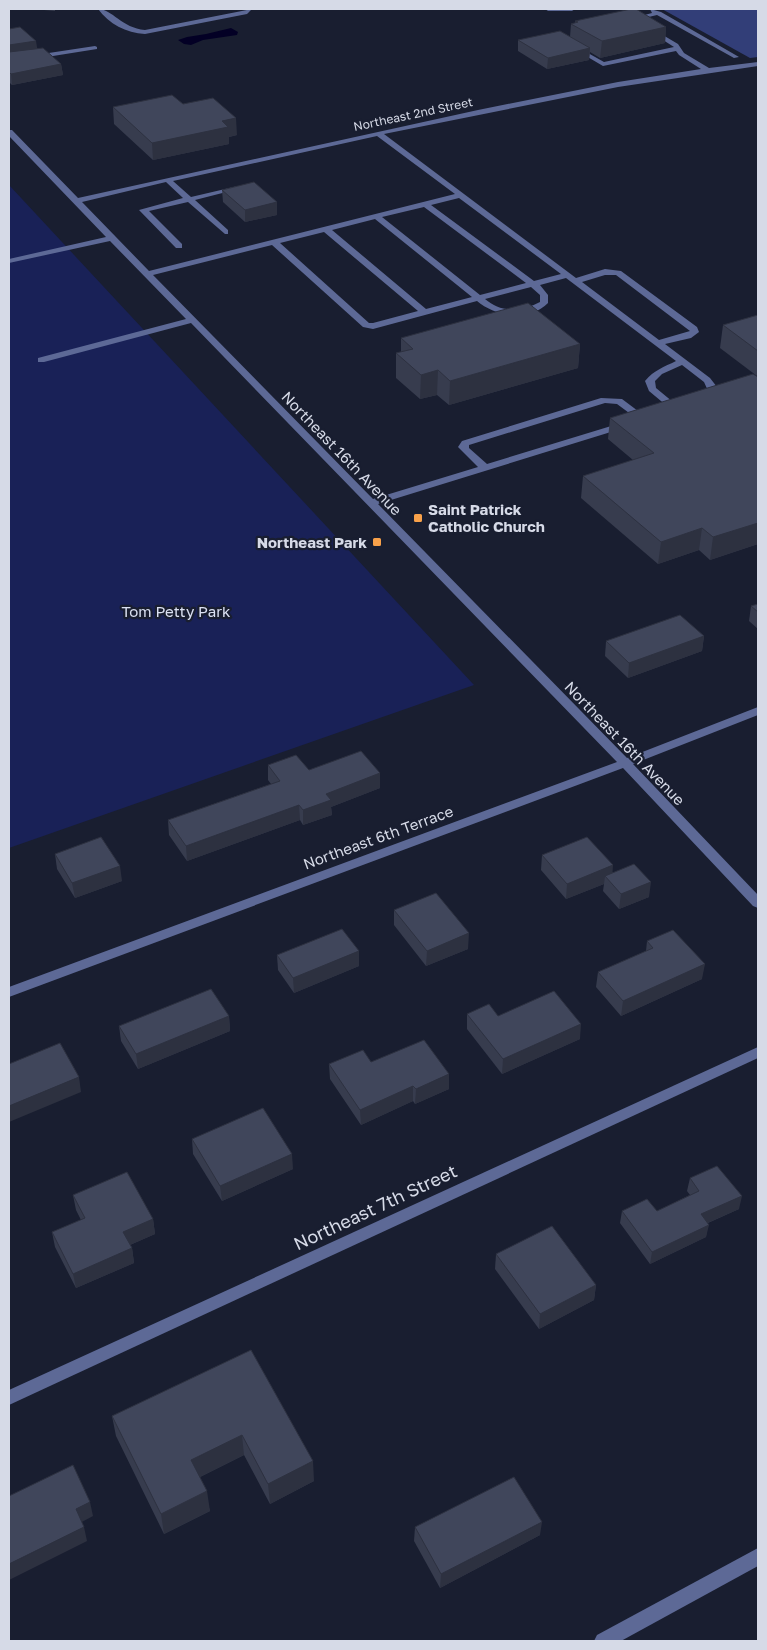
<svg xmlns="http://www.w3.org/2000/svg" width="767" height="1650" font-family="'Golos Text',sans-serif">
<style>
.green{fill:#192157}
.forest{fill:#323e78}
.water{fill:#030025}
.lines{fill:none;stroke-linecap:round;stroke-linejoin:round}
.minor{fill:#5d6996;fill-rule:evenodd}
.wall{fill:#373c4e}
.shaded-wall{fill:#2d3140}
.building{fill:#40465b;stroke:#2d3140}
.poi-dot{fill:#f8a14a;stroke:#191e30;stroke-width:2}
.labels{text-anchor:middle;dominant-baseline:central;stroke-width:4.5;stroke-linejoin:round;paint-order:stroke}
.far-street-label{font-size:12px;fill:#d6dae7;stroke:#191e30}
.street-label{font-size:15px;fill:#d6dae7;stroke:#191e30}
.poi-label{font-size:15px;font-weight:bold;fill:#d6dae7;stroke:#191e30;text-anchor:start}
.park-label{font-size:15px;fill:#dbe1f3;stroke:#191e30}
.near-street-label{font-size:18px;fill:#d6dae7;stroke:#191e30}
</style>
<rect width="100%" height="100%" fill="#191e30"/>
<polygon class="green" points="9,185 474,685 9,848"/>
<polygon class="forest" points="662,9 758,9 758,57 750,58"/>
<polygon class="water" points="231,28 238,32 237,35 203,40 191,45 184,44 178,40 187,37 206,34"/>
<g class="lines">
<g class="minor">
<path d="M98,9C112,9 122,28 145,30L252,9L247,14L145,34C126,33 109,24 98,9Z"/>
<polygon points="545,9 575,9 572,11 548,11"/>
<polygon points="650,9 661,12 739,57 734,58 657,15 632,21 629,19 652,13"/>
<path d="M651,28L678,44L684,53L709,68L758,62V66L618,87L384,134L576,278L605,269L621,271L697,327L699,332L691,338L665,344L710,378L717,387L719,394L707,402L702,399L709,393L704,382L682,365L662,374L655,381L656,388L679,407V411H673L649,391L645,381C654,370 664,367 676,361L566,278L540,285L548,295V303C529,322 496,317 477,301L373,329L363,327L272,245L153,275L373,499L478,467L458,447L462,441L601,398L622,399L646,417V421H640L617,404L605,403L469,445V448L487,464L621,423H627L629,425L627,427L378,504L627,758L758,707V715L633,764L758,895V908L753,906L623,768L9,997V987L617,762L191,323L44,362H38V358L186,319L110,241L9,263V259L106,237L9,136V130H12L78,198L478,110L618,82L701,69L679,55L676,51L603,66L574,49L579,48L604,62L674,47L649,31V29ZM377,136L455,194L149,271L82,202L166,182L183,198L139,210L176,248H182V244L149,211L188,202L225,234H228V230L195,200L242,188L238,186L191,197L173,181ZM459,198L561,274L534,281L431,205ZM424,207L526,283L480,295L382,217ZM375,219L472,297L426,309L332,230ZM324,232L418,311L373,323H369L280,243ZM605,275H616L690,331L659,340L582,282ZM531,287L540,295V302C521,312 501,313 485,299Z"/>
<polygon points="95,46 97,47 97,49 9,63 9,59"/>
<polygon points="758,1047 758,1058 9,1405 9,1390"/>
<polygon points="758,1548 758,1566 621,1641 594,1641 597,1635"/>
</g>
</g>
<g class="wall">
<polygon points="33,9 55,9 55,11"/>
<polygon points="575,21 666,27 665,43 600,58 590,52 589,60 547,69 518,51 518,40 570,37 571,24 575,23"/>
<polygon points="9,29 37,49 61,64 63,75 12,85 9,82"/>
<polygon points="183,104 237,135 229,137 229,144 153,160 114,124 113,107"/>
<polygon points="222,190 277,215 245,222 223,202"/>
<polygon points="758,315 758,376 757,376 720,348 723,325"/>
<polygon points="401,338 580,344 578,368 449,405 437,395 420,399 396,378 396,353 401,352"/>
<polygon points="758,377 758,544 710,560 699,550 658,564 581,498 583,476 633,460 608,439 610,418"/>
<polygon points="758,604 758,629 749,621 751,606"/>
<polygon points="704,636 702,651 628,678 605,656 606,641"/>
<polygon points="268,765 309,770 380,773 380,788 331,807 332,815 303,825 300,820 187,861 169,835 168,820 271,784 268,780"/>
<polygon points="55,854 122,881 75,898 57,869"/>
<polygon points="542,855 612,872 649,897 619,909 603,891 604,884 566,899 541,870"/>
<polygon points="394,910 468,949 426,966 394,925"/>
<polygon points="647,941 702,979 621,1016 596,987 598,972 646,951"/>
<polygon points="277,955 359,966 294,993 278,970"/>
<polygon points="467,1014 498,1016 580,1039 502,1074 467,1029"/>
<polygon points="229,1016 230,1031 138,1069 121,1041 119,1026"/>
<polygon points="371,1062 449,1089 415,1104 413,1101 361,1125 330,1079 329,1064"/>
<polygon points="192,1139 293,1169 222,1201 193,1154"/>
<polygon points="690,1178 739,1209 708,1223 706,1237 650,1264 620,1223 622,1211 657,1211 690,1195 687,1191"/>
<polygon points="73,1195 153,1219 155,1234 130,1245 132,1248 134,1263 76,1288 55,1247 52,1232 81,1220 76,1210"/>
<polygon points="496,1254 596,1285 594,1300 539,1329 495,1269"/>
<polygon points="251,1350 314,1481 270,1504 244,1455 200,1477 210,1511 164,1534 116,1436 112,1416"/>
<polygon points="415,1527 540,1535 440,1588 414,1541"/>
</g>
<g class="shaded-wall">
<polygon points="666,27 665,43 600,58 602,41"/>
<polygon points="36,41 38,53 9,57 9,45"/>
<polygon points="590,48 589,60 547,69 548,58"/>
<polygon points="61,64 63,75 12,85 11,74"/>
<polygon points="236,118 237,135 229,137 229,144 153,160 152,143 222,121"/>
<polygon points="277,202 277,215 245,222 245,210"/>
<polygon points="580,344 578,368 449,405 450,381"/>
<polygon points="438,370 437,395 420,399 421,375"/>
<polygon points="758,523 758,544 710,560 713,537"/>
<polygon points="702,528 699,550 658,564 661,542"/>
<polygon points="704,636 702,651 628,678 629,663"/>
<polygon points="380,773 380,788 331,807 332,815 303,825 303,810 326,794"/>
<polygon points="299,805 300,820 187,861 186,846"/>
<polygon points="613,865 612,880 605,876 604,884 566,899 567,884"/>
<polygon points="120,866 122,881 75,898 72,883"/>
<polygon points="651,882 649,897 619,909 621,894"/>
<polygon points="469,933 468,949 426,966 427,951"/>
<polygon points="359,951 359,966 294,993 293,978"/>
<polygon points="705,964 702,979 621,1016 623,1001"/>
<polygon points="229,1016 230,1031 138,1069 136,1054"/>
<polygon points="581,1024 580,1039 502,1074 503,1059"/>
<polygon points="449,1074 449,1089 415,1104 416,1089"/>
<polygon points="79,1077 81,1092 9,1122 9,1106"/>
<polygon points="413,1086 413,1101 361,1125 360,1110"/>
<polygon points="292,1154 293,1169 222,1201 220,1186"/>
<polygon points="742,1196 739,1209 698,1227 701,1214"/>
<polygon points="153,1219 155,1234 125,1247 123,1232"/>
<polygon points="709,1225 706,1237 650,1264 652,1252"/>
<polygon points="132,1248 134,1263 76,1288 73,1274"/>
<polygon points="596,1285 594,1300 539,1329 540,1314"/>
<polygon points="242,1435 244,1455 194,1480 191,1460"/>
<polygon points="313,1461 314,1481 270,1504 268,1484"/>
<polygon points="207,1491 210,1511 164,1534 161,1514"/>
<polygon points="90,1502 93,1516 80,1523 76,1509"/>
<polygon points="542,1522 540,1535 440,1588 441,1574"/>
<polygon points="84,1527 87,1541 9,1580 9,1564"/>
</g>
<g class="building">
<polygon points="631,9 636,9 666,27 602,41 571,24 578,22 575,21"/>
<polygon points="20,27 36,41 9,45 9,29"/>
<polygon points="560,31 590,48 548,58 518,40"/>
<polygon points="43,48 61,64 11,74 9,72 9,52"/>
<polygon points="172,95 183,104 213,98 236,118 222,121 228,127 152,143 113,107"/>
<polygon points="254,182 277,202 245,210 222,190"/>
<polygon points="528,303 580,344 450,381 438,370 421,375 396,353 413,349 401,338"/>
<polygon points="758,315 758,351 723,325"/>
<polygon points="753,374 758,377 758,523 713,537 702,528 661,542 583,476 654,453 610,418"/>
<polygon points="758,604 758,612 751,606"/>
<polygon points="680,615 704,636 629,663 606,641"/>
<polygon points="361,751 380,773 326,794 331,800 303,810 299,805 186,846 168,820 280,781 268,765 296,755 309,770"/>
<polygon points="101,837 120,866 72,883 55,854"/>
<polygon points="587,837 613,865 567,884 542,855"/>
<polygon points="634,864 651,882 621,894 605,876"/>
<polygon points="436,893 469,933 427,951 394,910"/>
<polygon points="342,929 359,951 293,978 277,955"/>
<polygon points="673,930 705,964 623,1001 598,972 653,948 647,941"/>
<polygon points="211,989 229,1016 136,1054 119,1026"/>
<polygon points="554,991 581,1024 503,1059 467,1014 489,1004 498,1016"/>
<polygon points="424,1040 449,1074 416,1089 413,1086 360,1110 329,1064 363,1050 371,1062"/>
<polygon points="60,1043 79,1077 9,1106 9,1064"/>
<polygon points="263,1108 292,1154 220,1186 192,1139"/>
<polygon points="717,1166 742,1196 701,1214 709,1225 652,1252 622,1211 647,1199 657,1211 699,1191 690,1178"/>
<polygon points="127,1172 153,1219 123,1232 132,1248 73,1274 52,1232 85,1218 73,1195"/>
<polygon points="552,1226 596,1285 540,1314 496,1254"/>
<polygon points="251,1350 313,1461 268,1484 242,1435 191,1460 207,1491 161,1514 112,1416"/>
<polygon points="73,1465 90,1502 76,1509 84,1527 9,1564 9,1496"/>
<polygon points="514,1477 542,1522 441,1574 415,1527"/>
</g>
<g class="poi-dot">
<rect x="413" y="513" width="10" height="10" rx="2.5"/>
<rect x="372" y="537" width="10" height="10" rx="2.5"/>
</g>
<g class="labels">
<g class="far-street-label">
<text transform="translate(413 114) rotate(-12)">Northeast 2nd Street</text>
</g>
<g class="street-label">
<text transform="translate(342 453) rotate(46)">Northeast 16th Avenue</text>
<text transform="translate(625 743) rotate(46)">Northeast 16th Avenue</text>
<text transform="translate(378 837) rotate(-20)">Northeast 6th Terrace</text>
</g>
<g class="poi-label">
<text x="428" y="509">Saint Patrick<tspan x="428" dy="17">Catholic Church</tspan></text>
<text x="367" y="542" text-anchor="end">Northeast Park</text>
</g>
<g class="park-label">
<text x="176" y="611">Tom Petty Park</text>
</g>
<g class="near-street-label">
<text transform="translate(375 1207) rotate(-25)">Northeast 7th Street</text>
</g>
</g>
<rect width="767" height="1650" fill="none" stroke="#d6dae7" stroke-width="20"/>
</svg>
